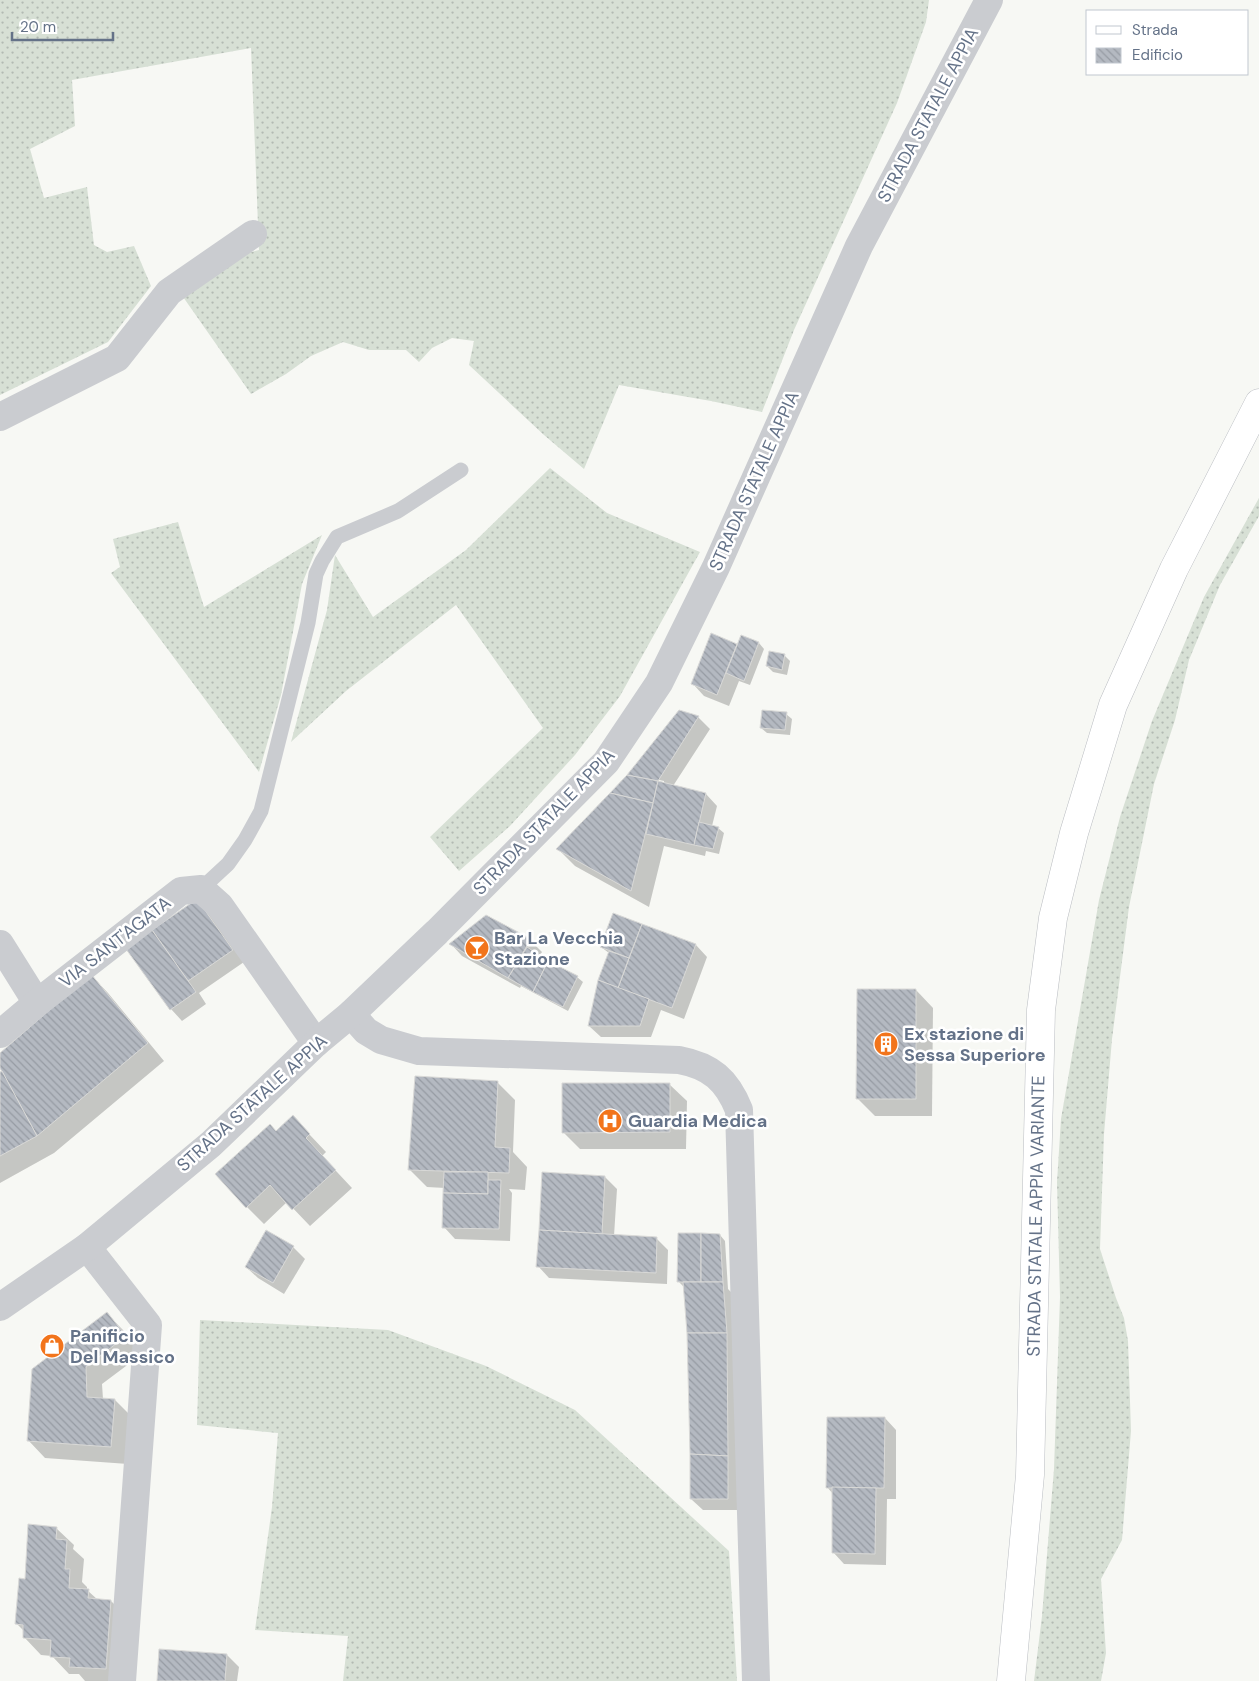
<svg xmlns="http://www.w3.org/2000/svg" width="1259" height="1681" font-family="'DM Sans',sans-serif">
<style>
.grass{fill:url(#grass-dots)}
.shadow{fill:#0003;fill-rule:evenodd}
.building{fill:url(#building-back-hatch);stroke:#d9d9d7}
.lines{fill:none;stroke-linecap:round;stroke-linejoin:round}
.primary-casing{stroke:#babdc2;stroke-width:29}
.service{stroke:#caccd0;stroke-width:15}
.minor{stroke:#caccd0;stroke-width:28}
.tertiary{stroke:#caccd0;stroke-width:28}
.primary{stroke:#fff;stroke-width:28}
.labels{text-anchor:middle;dominant-baseline:central;stroke-width:5;stroke-linejoin:round;paint-order:stroke}
.street-label{font-size:18px;fill:#647288;stroke:#fff}
.poi-label{font-size:18px;font-weight:bold;fill:#647288;stroke:#fff;text-anchor:start}
</style>
<defs>
<pattern id="grass-dots" width="8" height="8" patternUnits="userSpaceOnUse" patternTransform="scale(1.25)"><rect width="8" height="8" fill="#d7e0d5"/><path d="M2 2h.1M6 6h.1" fill="none" stroke="#b2bab3" stroke-width="1.8" stroke-linecap="round"/></pattern>
<pattern id="building-back-hatch" width="6" height="6" patternUnits="userSpaceOnUse" patternTransform="scale(1.25)"><rect width="6" height="6" fill="#b4b9c1"/><path d="M-1 5l2 2M0 0l6 6M5-1l2 2" fill="none" stroke="#969ba3"/></pattern>
</defs>
<rect width="100%" height="100%" fill="#f7f8f4"/>
<g class="grass">
<polygon points="0,0 929,0 926,22 897,103 794,330 762,412 711,401 619,385 584,469 544,435 469,365 474,341 452,338 432,348 419,362 406,350 369,350 343,342 311,356 286,374 251,394 181,294 244,254 259,250 251,48 72,80 75,126 30,149 44,198 87,187 94,245 107,252 134,246 151,286 108,342 0,395"/>
<polygon points="550,468 607,513 700,552 620,696 575,755 510,826 459,871 430,837 543,728 456,605 346,691 291,742 327,610 335,555 373,617 466,550"/>
<polygon points="1259,498 1259,516 1220,585 1189,660 1175,720 1154,784 1129,907 1112,1039 1104,1134 1100,1249 1116,1298 1124,1318 1128,1341 1131,1431 1122,1540 1101,1579 1106,1653 1101,1681 1034,1681 1042,1616 1054,1469 1060,1297 1057,1182 1061,1119 1099,900 1120,817 1152,721 1204,597"/>
<polygon points="178,522 204,607 322,535 302,584 281,695 259,772 111,573 120,567 113,539"/>
<polygon points="200,1320 388,1330 486,1366 575,1410 729,1551 737,1681 343,1681 348,1636 255,1630 272,1507 278,1433 197,1425"/>
</g>
<g class="shadow">
<polygon points="712,635 738,646 742,636 759,643 764,649 750,685 739,681 729,706 704,696 693,684"/>
<polygon points="785,656 790,661 787,675 773,672 767,666"/>
<polygon points="786,714 792,719 790,735 767,733 761,728"/>
<path d="M698,717L710,729L673,786L706,794L717,806L712,826L718,828L724,833L719,854L706,851L705,856L664,846L649,907L575,866L558,849ZM645,777L664,781V783L645,780Z"/>
<polygon points="197,900 208,912 244,962 199,993 206,1004 182,1021 171,1009"/>
<path d="M613,915L696,945L707,957L684,1019L661,1010L651,1037H601L589,1026L609,953L601,947ZM604,981L625,989L624,991Z"/>
<polygon points="486,916 530,940 542,952 539,957 577,977 583,982 568,1011 521,986 520,988 462,956 451,944"/>
<polygon points="91,975 108,993 164,1061 54,1153 0,1183 0,1074 3,1072 0,1066 0,1054"/>
<polygon points="916,990 933,1008 932,1116 875,1116 858,1099"/>
<polygon points="498,1083 515,1100 513,1152 527,1167 525,1190 509,1189 512,1193 510,1241 455,1239 444,1227 445,1188 427,1187 410,1170"/>
<polygon points="669,1084 687,1101 686,1149 580,1149 563,1132"/>
<polygon points="293,1117 326,1152 322,1156 352,1188 310,1226 287,1202 264,1224 247,1207 276,1132"/>
<polygon points="605,1177 617,1189 614,1236 656,1238 668,1250 667,1284 549,1278 538,1266"/>
<polygon points="720,1235 725,1241 728,1289 734,1295 739,1510 703,1510 691,1499 688,1333 684,1287 678,1281"/>
<polygon points="293,1247 305,1259 284,1294 258,1278 246,1267"/>
<polygon points="107,1314 124,1331 142,1354 102,1384 103,1399 115,1400 132,1417 128,1464 45,1458 28,1440"/>
<polygon points="885,1418 896,1430 896,1499 887,1499 886,1565 844,1564 833,1552 833,1494 827,1487"/>
<polygon points="56,1528 74,1545 73,1549 84,1559 82,1582 87,1587 87,1590 98,1600 111,1601 128,1618 124,1681 85,1681 79,1674 69,1674 52,1656 41,1655 24,1637 24,1631 16,1623 26,1580"/>
<polygon points="227,1655 239,1667 237,1681 158,1681"/>
</g>
<g class="building">
<polygon points="711,633 737,644 717,695 691,684"/>
<polygon points="741,635 759,642 744,681 726,673"/>
<polygon points="769,651 785,654 782,670 766,666"/>
<polygon points="679,710 699,716 658,781 627,775"/>
<polygon points="762,710 787,712 785,730 760,728"/>
<polygon points="627,775 658,781 653,803 610,793"/>
<polygon points="658,781 706,793 694,845 646,834"/>
<polygon points="610,793 653,803 631,891 556,849"/>
<polygon points="699,822 719,827 713,849 694,845"/>
<polygon points="197,899 233,950 188,981 152,930"/>
<polygon points="613,913 642,924 629,958 600,947"/>
<polygon points="486,915 531,939 508,978 449,944"/>
<polygon points="642,924 696,944 672,1008 618,988"/>
<polygon points="152,930 196,992 170,1010 126,949"/>
<polygon points="527,947 548,961 533,992 508,978"/>
<polygon points="609,951 629,958 618,988 598,980"/>
<polygon points="548,961 578,976 563,1007 533,992"/>
<polygon points="91,974 148,1043 37,1136 0,1068 0,1053"/>
<polygon points="598,980 649,999 640,1026 588,1026"/>
<polygon points="857,989 916,989 916,1099 856,1099"/>
<polygon points="2,1071 37,1136 0,1156 0,1072"/>
<polygon points="415,1076 498,1081 495,1147 510,1148 509,1173 408,1170"/>
<polygon points="562,1083 670,1083 670,1132 562,1133"/>
<polygon points="293,1115 310,1134 306,1138 336,1170 292,1210 270,1185 246,1208 215,1174 270,1124 276,1131"/>
<polygon points="444,1172 488,1172 488,1194 443,1193"/>
<polygon points="542,1172 605,1176 602,1234 539,1230"/>
<polygon points="488,1180 501,1180 499,1229 442,1228 443,1193 488,1194"/>
<polygon points="266,1230 294,1246 273,1283 245,1267"/>
<polygon points="539,1230 657,1237 656,1273 536,1267"/>
<polygon points="678,1233 701,1233 701,1282 677,1282"/>
<polygon points="701,1233 720,1234 723,1282 701,1282"/>
<polygon points="683,1282 723,1282 727,1333 687,1333"/>
<polygon points="107,1312 126,1336 86,1367 87,1397 115,1399 111,1447 27,1441 32,1369"/>
<polygon points="687,1333 727,1333 728,1456 690,1454"/>
<polygon points="827,1417 885,1417 884,1488 826,1488"/>
<polygon points="690,1454 728,1456 728,1499 690,1499"/>
<polygon points="832,1487 876,1488 875,1554 832,1553"/>
<polygon points="28,1524 57,1527 56,1539 67,1540 65,1569 70,1569 69,1588 89,1589 88,1598 111,1600 106,1669 69,1667 70,1658 50,1657 51,1640 23,1638 23,1625 15,1624 19,1578 25,1579"/>
<polygon points="159,1649 227,1654 225,1681 157,1681"/>
</g>
<g class="lines">
<defs>
<polyline id="primary" points="1011,1681 1030,1475 1041,1010 1053,918 1074,833 1113,705 1174,569 1259,403"/>
</defs>
<use href="#primary" class="primary-casing"/>
<polyline class="service" points="201,889 228,864 245,840 261,811 308,623 316,574 322,561 337,537 398,511 461,470"/>
<g class="minor">
<polyline points="0,417 117,358 169,292 253,234"/>
<polyline points="0,944 37,1003"/>
<polyline points="0,1034 37,1003 181,891 201,889 220,906 316,1043"/>
<polyline points="87,1247 148,1325 122,1681"/>
</g>
<g class="tertiary">
<path d="M351,1014L366,1031L381,1040L419,1051L679,1060C711,1066 727,1080 739,1110L756,1681"/>
<polyline points="0,1307 87,1247 211,1144 316,1043 351,1014 437,932 606,762 659,683 716,567 859,246 989,0"/>
</g>
<use href="#primary" class="primary"/>
</g>
<defs>
<symbol id="bar-disc" viewBox="-11 -11 22 22"><circle r="9.5" fill="#f2741b" stroke="#fff"/><path d="M-6-5H6L.8 .8V4.5H3.5V6h-7V4.5H-.8V.8Z" fill="#fff"/></symbol>
<symbol id="building-disc" viewBox="-11 -11 22 22"><circle r="9.5" fill="#f2741b" stroke="#fff"/><path d="M-4-6H4V6H1V3H-1V6H-4ZM-2.5-4.3h1.7v1.8h-1.7ZM.8-4.3h1.7v1.8H.8ZM-2.5-1h1.7V.8h-1.7ZM.8-1h1.7V.8H.8Z" fill="#fff"/></symbol>
<symbol id="hospital-disc" viewBox="-11 -11 22 22"><circle r="9.5" fill="#f2741b" stroke="#fff"/><path d="M-5-5h3v3.5h4V-5h3V5h-3V1.5h-4V5h-3Z" fill="#fff"/></symbol>
<symbol id="shop-disc" viewBox="-11 -11 22 22"><circle r="9.5" fill="#f2741b" stroke="#fff"/><path d="M-5-2.5h2.3a2.7 3.5 0 0 1 5.4 0H5L5.5 6h-11ZM-1.5-2.5h3a1.5 2.3 0 0 0-3 0Z" fill="#fff"/></symbol>
</defs>
<g fill-rule="evenodd">
<use href="#bar-disc" x="463" y="934" width="28" height="28"/>
<use href="#building-disc" x="872" y="1030" width="28" height="28"/>
<use href="#hospital-disc" x="596" y="1107" width="28" height="28"/>
<use href="#shop-disc" x="38" y="1332" width="28" height="28"/>
</g>
<g class="labels">
<g class="street-label">
<text transform="translate(928 115) rotate(-62)">STRADA STATALE APPIA</text>
<text transform="translate(754 481) rotate(-66)">STRADA STATALE APPIA</text>
<text transform="translate(544 822) rotate(-46)">STRADA STATALE APPIA</text>
<text transform="translate(115 942) rotate(-38)">VIA SANT'AGATA</text>
<text transform="translate(252 1103) rotate(-42)">STRADA STATALE APPIA</text>
<text transform="translate(1036 1216) rotate(-89)">STRADA STATALE APPIA VARIANTE</text>
</g>
<g class="poi-label">
<text x="494" y="938">Bar La Vecchia<tspan x="494" dy="21">Stazione</tspan></text>
<text x="904" y="1034">Ex stazione di<tspan x="904" dy="21">Sessa Superiore</tspan></text>
<text x="628" y="1121">Guardia Medica</text>
<text x="70" y="1336">Panificio<tspan x="70" dy="21">Del Massico</tspan></text>
</g>
</g>
<rect x="1086" y="10" width="162" height="65" fill="#ffffff" stroke="#c1c7cf"/>
<rect x="1096" y="26" width="25" height="8" fill="#ffffff" stroke="#c1c7cf"/>
<text x="1132" y="35" font-size="15" fill="#647288">Strada</text>
<rect x="1096" y="48" width="25" height="15" fill="url(#building-back-hatch)" stroke="#c1c7cf"/>
<text x="1132" y="60" font-size="15" fill="#647288">Edificio</text>
<path d="M12 32v8h101v-8" fill="none" stroke="#647288" stroke-width="2.5"/>
<text x="20" y="32" font-size="15" fill="#647288" stroke="#ffffff" stroke-width="4" paint-order="stroke">20 m</text>
</svg>
